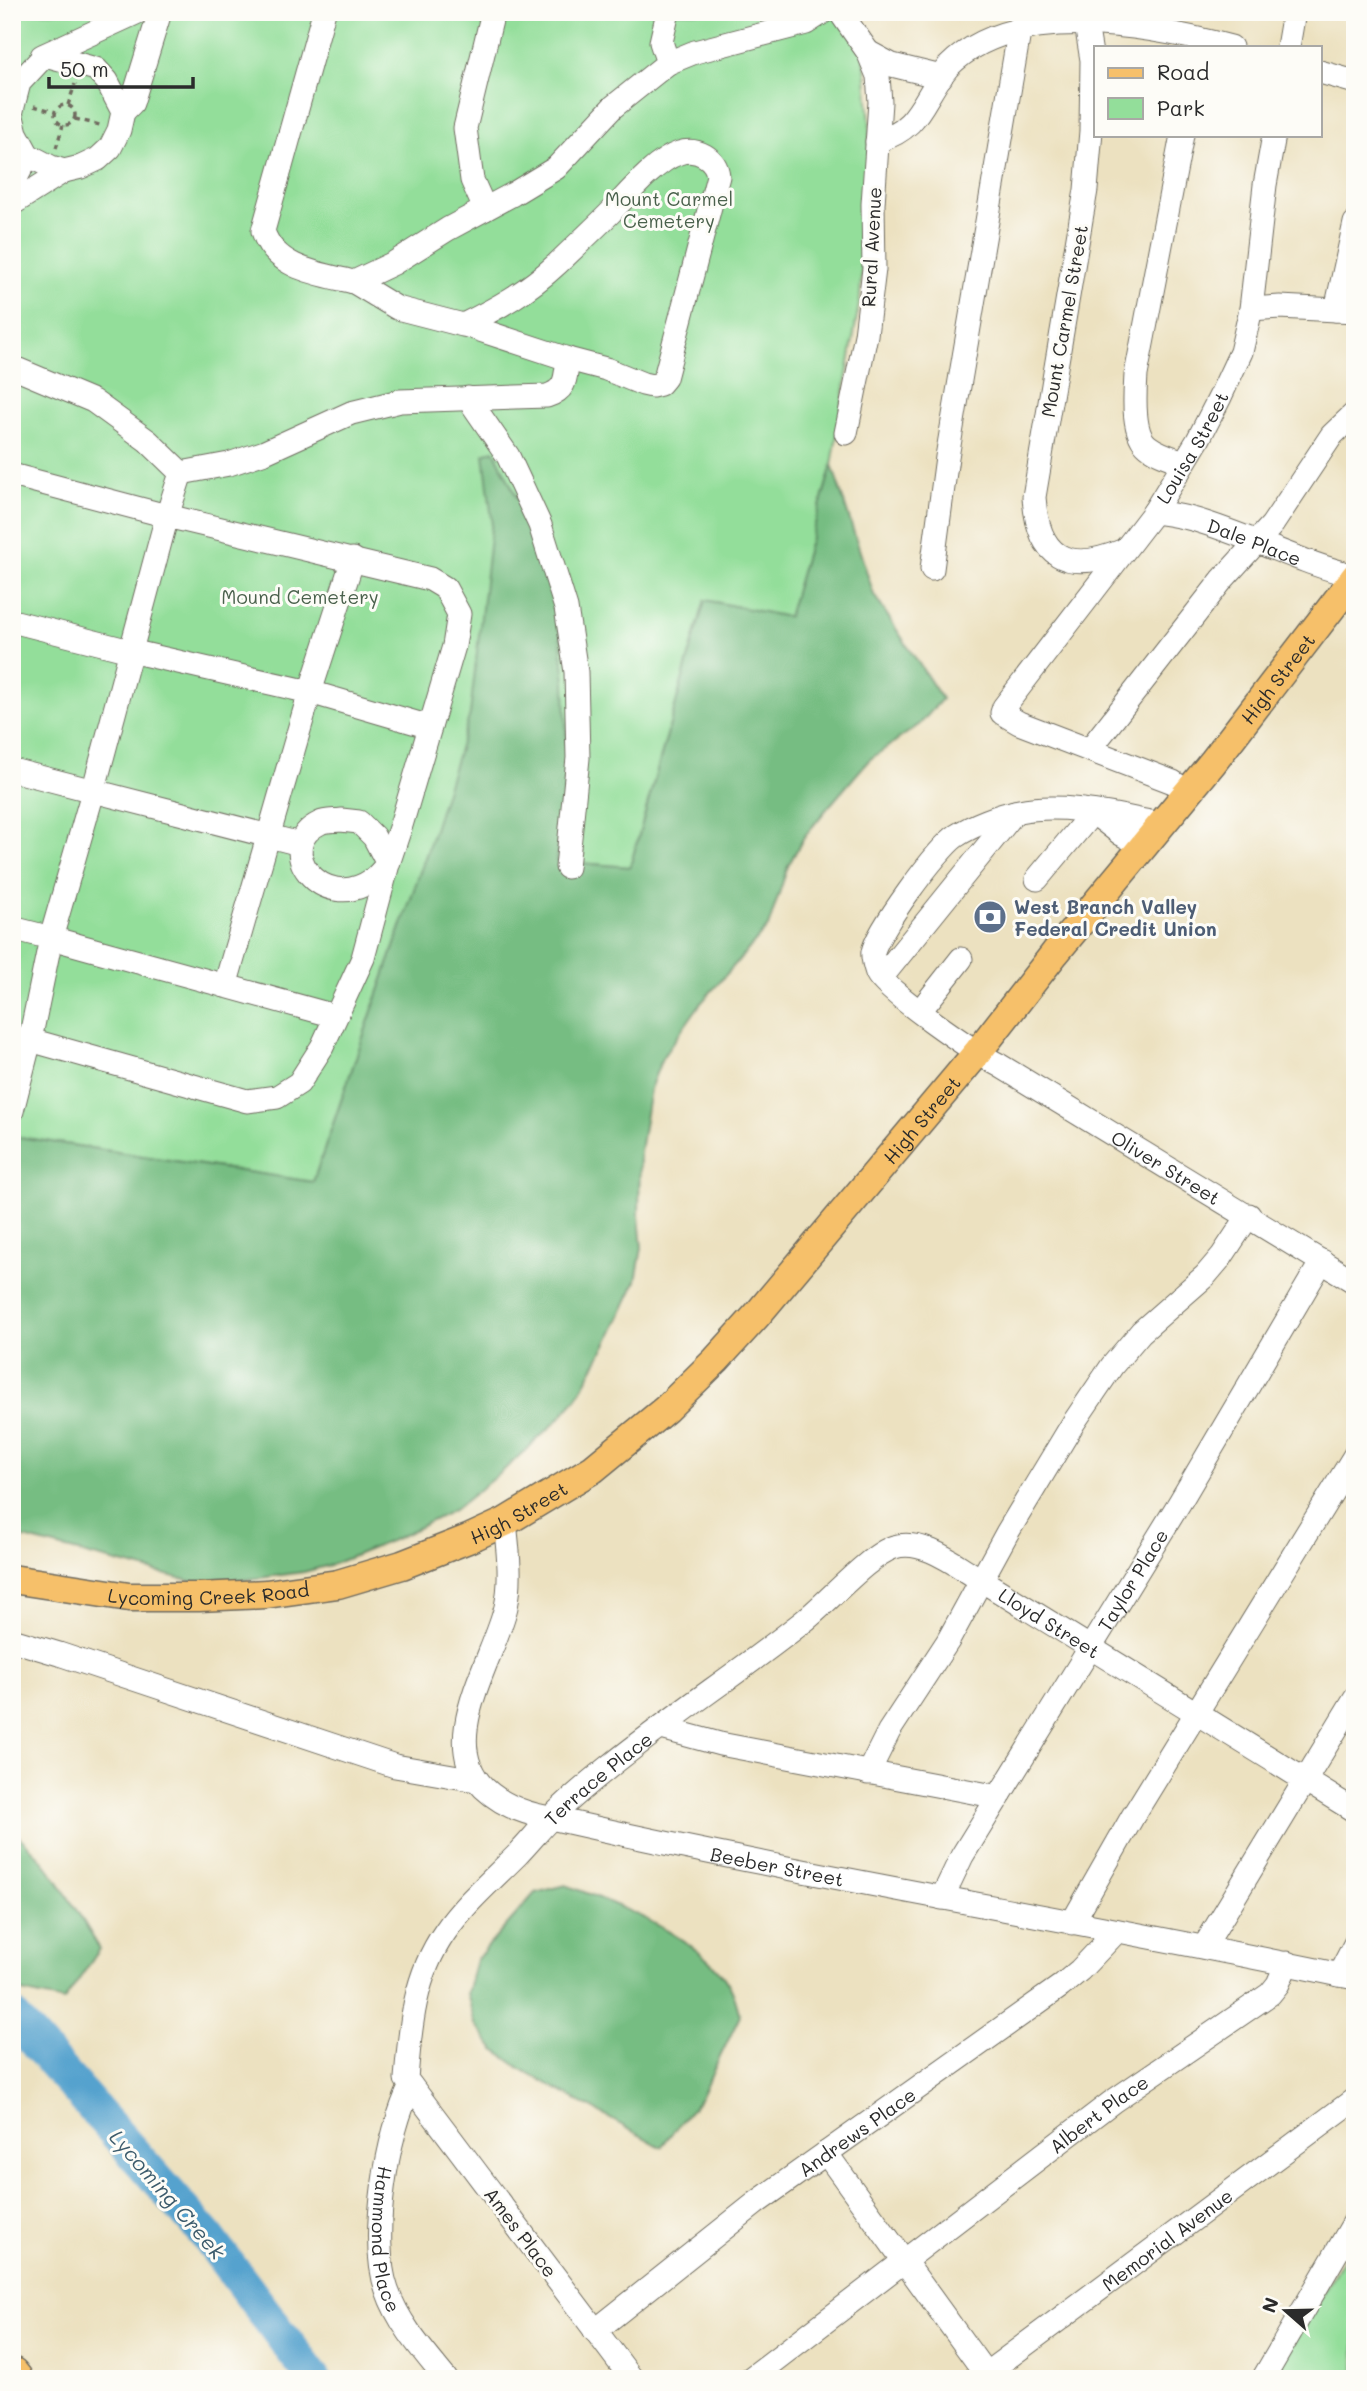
<svg xmlns="http://www.w3.org/2000/svg" width="1367" height="2391" font-family="Mali,sans-serif">
<style>
.green{fill:#93de9a;stroke:#5f8462;stroke-width:2}
.forest{fill:#76bd82;stroke:#507456;stroke-width:2}
.lines{fill:none;stroke-linecap:round;stroke-linejoin:round}
.river{stroke:#55a2ce;stroke-width:35}
.minor-casing{stroke:#6f6b5f;stroke-width:25}
.major-casing{stroke:#6f6b5f;stroke-width:31}
.highway-casing{stroke:#6f6b5f;stroke-width:36}
.path{stroke:#6f6b5f;stroke-width:3.5;stroke-dasharray:5 5;stroke-linecap:butt}
.minor{stroke:#fff;stroke-width:23}
.major{stroke:#f6c06b;stroke-width:28}
.highway{stroke:#f6c06b;stroke-width:33}
.labels{text-anchor:middle;dominant-baseline:central;stroke-width:6;stroke-linejoin:round;paint-order:stroke}
.park-label{font-size:19px;fill:#4a614c;stroke:#fdfcf7}
.street-label{font-size:19px;fill:#2b2b2b;stroke:#fdfcf7}
.service-label{font-size:19px;font-weight:bold;fill:#4e5e75;stroke:#fdfcf7;text-anchor:start}
.water-label{font-size:21px;font-style:italic;fill:#3c5b6c;stroke:#fdfcf7}
</style>
<rect width="100%" height="100%" fill="#fdfcf7"/>
<filter id="ink" filterUnits="userSpaceOnUse"><feTurbulence type="fractalNoise" baseFrequency=".0143" numOctaves="2"/><feDisplacementMap in="SourceGraphic" scale="14" xChannelSelector="R" yChannelSelector="G"/><feConvolveMatrix kernelMatrix="1 2 1 2 8 2 1 2 1" color-interpolation-filters="sRGB"/></filter>
<filter id="wash" filterUnits="userSpaceOnUse"><feTurbulence type="fractalNoise" baseFrequency=".00686" numOctaves="4" result="noise"/><feDisplacementMap in="SourceGraphic" scale="28" xChannelSelector="R" yChannelSelector="G"/><feGaussianBlur stdDeviation="1.57" result="paint"/><feColorMatrix in="noise" values="0 0 0 0 0 0 0 0 0 0 0 0 0 0 0 0 0 1.4 0 .05"/><feComposite in="paint" operator="in"/></filter>
<g filter="url(#wash)">
<rect width="100%" height="100%" fill="#ece1c0"/>
<g class="green">
<polygon points="12,12 863,12 861,19 870,124 860,298 832,465 788,618 705,600 630,867 427,852 313,1182 12,1136"/>
<polygon points="1355,2239 1355,2379 1271,2379"/>
</g>
<g class="forest">
<polygon points="494,450 532,529 558,611 565,683 567,767 556,861 630,867 705,600 788,617 832,465 874,595 942,699 920,724 869,760 825,811 804,837 788,866 768,927 701,1003 662,1058 650,1089 640,1151 639,1216 642,1248 636,1281 608,1341 577,1398 555,1423 506,1468 454,1510 395,1539 334,1564 304,1572 206,1585 12,1535 12,1136 313,1182 427,852 470,714 492,520 484,454"/>
<path d="M12,1831C49,1859 76,1910 100,1949L64,2001L12,1990Z"/>
<path d="M566,1885C618,1905 699,1936 729,1985C735,1994 737,2006 740,2016L700,2098L661,2147L521,2069L495,2050L475,2024L467,1993L476,1960L535,1893Z"/>
</g>
<g class="lines">
<polyline class="river" points="12,2016 207,2236 314,2379"/>
</g>
</g>
<g filter="url(#ink)">
<g class="lines">
<defs>
<g id="minor">
<path d="M324,12L263,231C275,269 320,274 354,282L394,263L448,229L513,194L556,168L613,107L668,63L661,42L668,12"/>
<polyline points="840,12 868,52 878,76 880,102 873,204 874,269 866,335 846,433"/>
<path d="M1084,12L1092,60L1091,131L1086,190L1034,497C1038,557 1066,574 1122,551"/>
<polyline points="1288,47 1294,12"/>
<polyline points="868,52 892,65 941,77"/>
<polyline points="42,56 138,12"/>
<polyline points="668,63 695,52 806,23 823,12"/>
<polyline points="1320,72 1355,82"/>
<polyline points="12,110 19,83 45,55 96,69 107,81 123,112 119,130 110,148 98,159 81,167 64,171 51,167 28,155 16,133 12,117"/>
<polyline points="123,112 132,103 160,12"/>
<path d="M1182,135L1136,375C1135,393 1131,433 1148,446C1158,454 1172,458 1184,462"/>
<path d="M877,141C922,128 921,99 948,67C1013,0 1149,25 1231,47"/>
<polyline points="12,186 28,155"/>
<polyline points="12,204 64,171"/>
<polyline points="485,209 472,180 465,128 493,12"/>
<path d="M354,282L397,308L463,325L468,326L568,359L606,369L643,384L652,386L660,384L665,378L718,176C716,158 697,147 679,153C655,161 628,194 611,212C593,230 575,247 557,264C528,291 498,308 463,325"/>
<polyline points="1251,309 1280,307 1355,311"/>
<polyline points="1336,310 1355,223"/>
<polyline points="12,367 93,401 148,441 181,473 167,516 12,475"/>
<polyline points="468,398 508,456 540,525 566,608 576,672 578,758 567,867"/>
<path d="M181,473L229,464L265,452L351,413L400,401L547,396C567,389 565,379 568,359"/>
<path id="s1" d="M1154,512C1168,514 1183,516 1196,520C1250,536 1300,563 1355,576"/>
<polyline points="932,569 947,457 1020,27"/>
<polyline points="12,621 130,651 310,692 430,727"/>
<polyline points="1090,749 1222,580 1272,525 1332,435 1355,413"/>
<polyline points="12,770 300,844"/>
<path id="s2" d="M1188,792L1173,782L1019,723L1002,713L1004,707L1154,512L1198,440L1220,397L1241,352L1251,309L1265,185L1274,135"/>
<polyline points="1095,814 1121,834 1143,846"/>
<path d="M341,820L359,822L374,837L388,864C383,869 378,876 372,880C322,915 271,846 320,823C326,820 335,821 341,820Z"/>
<path id="s3" d="M1161,824C1116,816 1066,802 1019,811C999,815 973,825 956,836C938,848 877,931 873,952C872,957 875,967 877,973C886,992 977,1054 999,1065L1355,1282"/>
<polyline points="1037,879 1093,812"/>
<polyline points="12,928 51,938 93,792 167,516 430,579 445,588 459,614 454,646 402,822 388,864 363,958 322,1047 299,1083 277,1097 247,1101 30,1040 51,938 335,1016"/>
<polyline points="881,978 1015,812"/>
<polyline points="225,986 310,692 353,559"/>
<polyline points="920,1011 961,959"/>
<polyline points="12,1037 30,1040 12,1111"/>
<path id="s4" d="M505,1522C508,1550 512,1579 506,1607C494,1659 436,1741 484,1788C503,1806 525,1814 551,1818C817,1879 1087,1921 1355,1978"/>
<polyline points="12,1640 59,1654 395,1766 476,1780"/>
<polyline points="661,1728 720,1744 999,1797"/>
<polyline points="868,1773 889,1731 948,1641 1007,1533 1074,1422 1112,1366 1141,1332 1205,1276 1222,1256 1249,1215"/>
<path id="s5" d="M942,1898L962,1856L1180,1502L1322,1261"/>
<polyline points="1072,1923 1133,1816 1355,1455"/>
<polyline points="1204,1947 1355,1698"/>
<polyline points="1339,1975 1355,1944"/>
<path id="s6" d="M411,2086C387,2132 369,2240 387,2290C398,2323 424,2352 446,2379"/>
<polyline points="826,2153 986,2374"/>
<path id="s7" d="M595,2331L756,2203L1061,1986L1080,1970L1117,1931"/>
<path id="s8" d="M632,2379L406,2079C410,2028 414,1976 445,1932C465,1903 492,1880 517,1855C528,1844 538,1831 549,1820C567,1801 589,1783 609,1767C672,1716 741,1671 804,1621C827,1603 869,1555 894,1547C924,1538 957,1566 981,1580L1355,1811"/>
<path id="s9" d="M750,2379L1112,2102L1270,1994L1278,1984L1287,1963"/>
<path id="s10" d="M979,2379L1355,2099"/>
<polyline points="1263,2379 1355,2221"/>
</g>
<g id="major">
<path id="s11" d="M12,1579L129,1597H199L266,1594L338,1584L402,1565L468,1539L505,1522L593,1469L666,1409L716,1360L757,1315L977,1053L1055,953L1213,762L1355,577"/>
</g>
<polyline id="highway" points="12,2374 16,2379"/>
</defs>
<use href="#minor" class="minor-casing"/>
<use href="#major" class="major-casing"/>
<use href="#highway" class="highway-casing"/>
<g class="path">
<circle cx="65" cy="115" r="10"/>
<polyline points="68,105 75,84"/>
<polyline points="34,106 56,112"/>
<polyline points="75,119 100,125"/>
<polyline points="56,148 63,125"/>
</g>
<use href="#minor" class="minor"/>
<use href="#major" class="major"/>
<use href="#highway" class="highway"/>
</g>
</g>
<defs>
<symbol id="bank-disc" viewBox="-11 -11 22 22"><circle r="9.5" fill="#5c6f8a" stroke="#fdfcf7"/><path d="M-6-4H6V4H-6ZM0-2.3a2.3 2.3 0 1 0 0 4.6a2.3 2.3 0 1 0 0-4.6Z" fill="#fff"/></symbol>
</defs>
<g fill-rule="evenodd">
<use href="#bank-disc" x="971" y="898" width="38" height="38"/>
</g>
<g class="labels">
<g class="park-label">
<text x="669" y="198">Mount Carmel<tspan x="669" dy="22">Cemetery</tspan></text>
<text x="300" y="596">Mound Cemetery</text>
</g>
<g class="street-label">
<text transform="translate(871 247) rotate(-87)">Rural Avenue</text>
<text transform="translate(1064 321) rotate(-80)">Mount Carmel Street</text>
<text stroke="none"><textPath href="#s2" startOffset="530">Louisa Street</textPath></text>
<text stroke="none"><textPath href="#s1" startOffset="105">Dale Place</textPath></text>
<text stroke="none"><textPath href="#s11" startOffset="1657">High Street</textPath></text>
<text stroke="none"><textPath href="#s11" startOffset="1090">High Street</textPath></text>
<text stroke="none"><textPath href="#s3" startOffset="726">Oliver Street</textPath></text>
<text stroke="none"><textPath href="#s11" startOffset="523">High Street</textPath></text>
<text stroke="none"><textPath href="#s5" startOffset="371">Taylor Place</textPath></text>
<text stroke="none"><textPath href="#s11" startOffset="198">Lycoming Creek Road</textPath></text>
<text stroke="none"><textPath href="#s8" startOffset="1300">Lloyd Street</textPath></text>
<text stroke="none"><textPath href="#s8" startOffset="747">Terrace Place</textPath></text>
<text stroke="none"><textPath href="#s4" startOffset="584">Beeber Street</textPath></text>
<text stroke="none"><textPath href="#s9" startOffset="438">Albert Place</textPath></text>
<text stroke="none"><textPath href="#s7" startOffset="329">Andrews Place</textPath></text>
<text transform="translate(521 2232) rotate(53)">Ames Place</text>
<text stroke="none"><textPath href="#s6" startOffset="158">Hammond Place</textPath></text>
<text stroke="none"><textPath href="#s10" startOffset="234">Memorial Avenue</textPath></text>
</g>
<g class="service-label">
<text x="1014" y="906">West Branch Valley<tspan x="1014" dy="22">Federal Credit Union</tspan></text>
</g>
<g class="water-label">
<text transform="translate(168 2194) rotate(49)">Lycoming Creek</text>
</g>
</g>
<rect width="1367" height="2391" fill="none" stroke="#fdfcf7" stroke-width="42"/>
<rect x="1094" y="46" width="228" height="91" fill="#fdfcf7" stroke="#a9a8a5" stroke-width="2"/>
<rect x="1108" y="68" width="35" height="10" fill="#f6c06b" stroke="#a9a8a5" stroke-width="2"/>
<text x="1157" y="80" font-size="21" fill="#2b2b2b">Road</text>
<rect x="1108" y="98" width="35" height="21" fill="#93de9a" stroke="#a9a8a5" stroke-width="2"/>
<text x="1157" y="116" font-size="21" fill="#2b2b2b">Park</text>
<g transform="translate(1286 2311) rotate(290)" stroke="#fdfcf7" stroke-width="5" paint-order="stroke">
<path d="M0-5L12 26L0 18L-12 26Z" fill="#2b2b2b"/>
<text y="-10" font-size="19" font-weight="bold" text-anchor="middle" fill="#2b2b2b">N</text>
</g>
<path d="M49 77v10h144v-10" fill="none" stroke="#2b2b2b" stroke-width="3.5"/>
<text x="60" y="77" font-size="21" fill="#2b2b2b" stroke="#fdfcf7" stroke-width="5" paint-order="stroke">50 m</text>
</svg>
